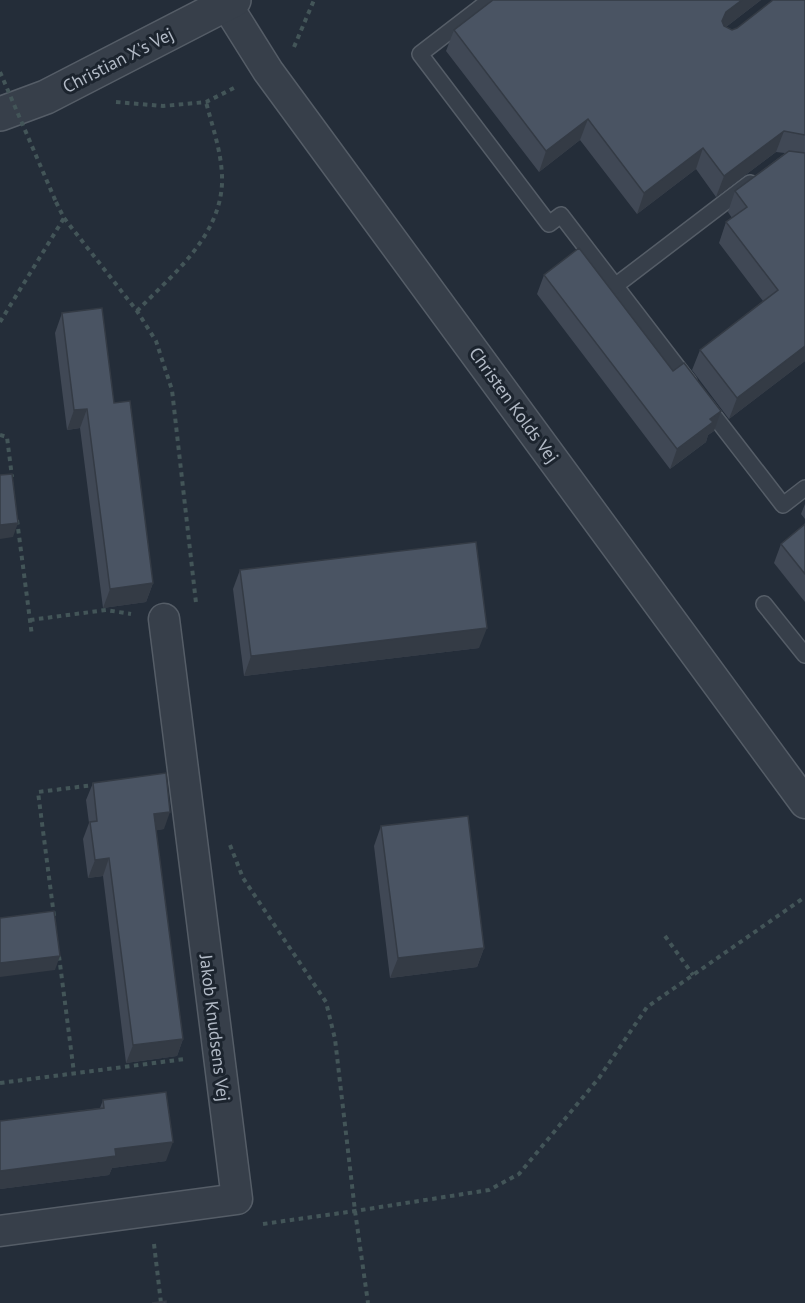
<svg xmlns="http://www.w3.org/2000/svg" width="805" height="1303" font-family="'PT Sans',sans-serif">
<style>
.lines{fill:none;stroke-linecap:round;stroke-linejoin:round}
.service-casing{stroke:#555d67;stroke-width:18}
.minor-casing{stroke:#555d67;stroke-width:33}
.tertiary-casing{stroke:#555d67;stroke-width:36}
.path{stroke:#435558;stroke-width:4;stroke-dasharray:4.5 4.5;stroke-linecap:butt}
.service{stroke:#373f4a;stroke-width:15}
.minor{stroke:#373f4a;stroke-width:30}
.tertiary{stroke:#373f4a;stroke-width:33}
.path-bridge{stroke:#435558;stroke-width:4;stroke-dasharray:4.5 4.5;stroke-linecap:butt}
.wall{fill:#404855}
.shaded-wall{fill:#343b45}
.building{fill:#4a5463;stroke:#343b45;stroke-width:1.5}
.labels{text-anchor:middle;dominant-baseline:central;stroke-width:6;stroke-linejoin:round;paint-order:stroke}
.street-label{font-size:18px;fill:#b2bac6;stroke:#1c242e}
</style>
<rect width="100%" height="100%" fill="#242d39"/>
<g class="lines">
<defs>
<g id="service">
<polyline points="490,0 420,54 549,224 561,215 689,382"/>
<polyline points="615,286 750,183"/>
<polyline points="705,404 783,505 805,488"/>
<polyline points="764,604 805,655"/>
</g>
<g id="minor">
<polyline points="226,4 268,71 805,803"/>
<polyline points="0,1231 237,1199 164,619"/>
</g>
<polyline id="tertiary" points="0,114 46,97 234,0"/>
</defs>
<use href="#service" class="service-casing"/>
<use href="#minor" class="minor-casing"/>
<use href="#tertiary" class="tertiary-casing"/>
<g class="path">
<polyline points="294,47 314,0"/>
<polyline points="116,102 163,106 206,102 236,87"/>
<polyline points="56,202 64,218 137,311 156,341 172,390 196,603"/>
<path d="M137,311C172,275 219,238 222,184C223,156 213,129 206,102"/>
<polyline points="0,322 64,218"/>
<polyline points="0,435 7,437 12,477"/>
<polyline points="17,520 32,636"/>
<polyline points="30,620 106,610 131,614"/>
<polyline points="230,845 243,878 326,1002 335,1039 355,1211 368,1303"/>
<polyline points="54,916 38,792 94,785"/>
<polyline points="665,936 693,975"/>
<polyline points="59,956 74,1073"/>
<polyline points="0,1083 185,1059"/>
<polyline points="263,1224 355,1211 489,1190 519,1174 599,1078 647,1007 805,897"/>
<polyline points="154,1244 161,1303"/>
</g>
<use href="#service" class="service"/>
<use href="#minor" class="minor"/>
<use href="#tertiary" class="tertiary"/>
<polyline class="path-bridge" points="0,72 56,202"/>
</g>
<g class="wall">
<polygon points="761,0 726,27 732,30 805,0 805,361 729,419 692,370 700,350 763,301 719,243 726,222 732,218 728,212 735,191 785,153 776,152 716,197 696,169 637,214 580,140 539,172 446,51 454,30"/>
<polygon points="544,275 714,431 708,435 706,442 670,469 537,294"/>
<polygon points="62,313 114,403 153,583 146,602 103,608 80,428 67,430 55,333"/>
<polygon points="805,504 805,519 801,514"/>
<polygon points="805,524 805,602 774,563 781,544"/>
<polygon points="240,570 479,648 244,676 233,589"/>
<polygon points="93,783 164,829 156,830 183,1039 177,1056 126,1063 103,876 88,878 83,839 89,823 86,800"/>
<polygon points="381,826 484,948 477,967 390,978 374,846"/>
<polygon points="103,1100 166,1161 112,1168 109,1175 0,1189 0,1121 100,1108"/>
</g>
<g class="shaded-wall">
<polygon points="742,0 761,0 718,33 714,42 726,12"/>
<polygon points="588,119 580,140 539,172 546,151"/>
<polygon points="784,131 776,152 716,197 724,176"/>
<polygon points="703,148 696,169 637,214 644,193"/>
<polygon points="805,346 805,361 729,419 737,398"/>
<polygon points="87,409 80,428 67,430 74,410"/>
<polygon points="721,411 714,431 708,435 706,442 670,469 677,449 710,419"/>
<polygon points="18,523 13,537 0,539 0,525"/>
<polygon points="153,583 146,602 103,608 110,589"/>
<polygon points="487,628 479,648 244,676 251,656"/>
<polygon points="170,812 164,829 148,832 154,814"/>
<polygon points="109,858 103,876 88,878 95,860"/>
<polygon points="484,948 477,967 390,978 398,958"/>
<polygon points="60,956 55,970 0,977 0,963"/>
<polygon points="183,1039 177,1056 126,1063 133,1045"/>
<polygon points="173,1142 166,1161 112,1168 109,1175 0,1189 0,1171 115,1149"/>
</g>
<g class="building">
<polygon points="493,0 742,0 726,12 722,21 724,26 732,30 737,28 773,0 805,0 805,135 784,131 724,176 703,148 644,193 588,119 546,151 454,30"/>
<polygon points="789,151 805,153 805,346 737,398 700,350 778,290 726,222 747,207 735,191"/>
<polygon points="579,248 673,371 684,363 721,411 710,419 713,422 677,449 544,275"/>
<polygon points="102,308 114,403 130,401 153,583 110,589 87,409 74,410 62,313"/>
<polygon points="12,474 18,523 0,525 0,475"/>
<polygon points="805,524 805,574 781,544"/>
<polygon points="476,542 487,628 251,656 240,570"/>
<polygon points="166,773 170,812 154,814 183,1039 133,1045 109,858 95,860 90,822 97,821 93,783"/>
<polygon points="468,816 484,948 398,958 381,826"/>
<polygon points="54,911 60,956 0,963 0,918"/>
<polygon points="166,1092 173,1142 115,1149 116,1156 0,1171 0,1121 104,1108 103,1100"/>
<polygon points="166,1301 166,1303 152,1303"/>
</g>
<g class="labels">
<g class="street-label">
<text transform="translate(118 60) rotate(-27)">Christian X's Vej</text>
<text transform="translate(514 405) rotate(54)">Christen Kolds Vej</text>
<text transform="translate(215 1028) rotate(83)">Jakob Knudsens Vej</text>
</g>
</g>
</svg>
